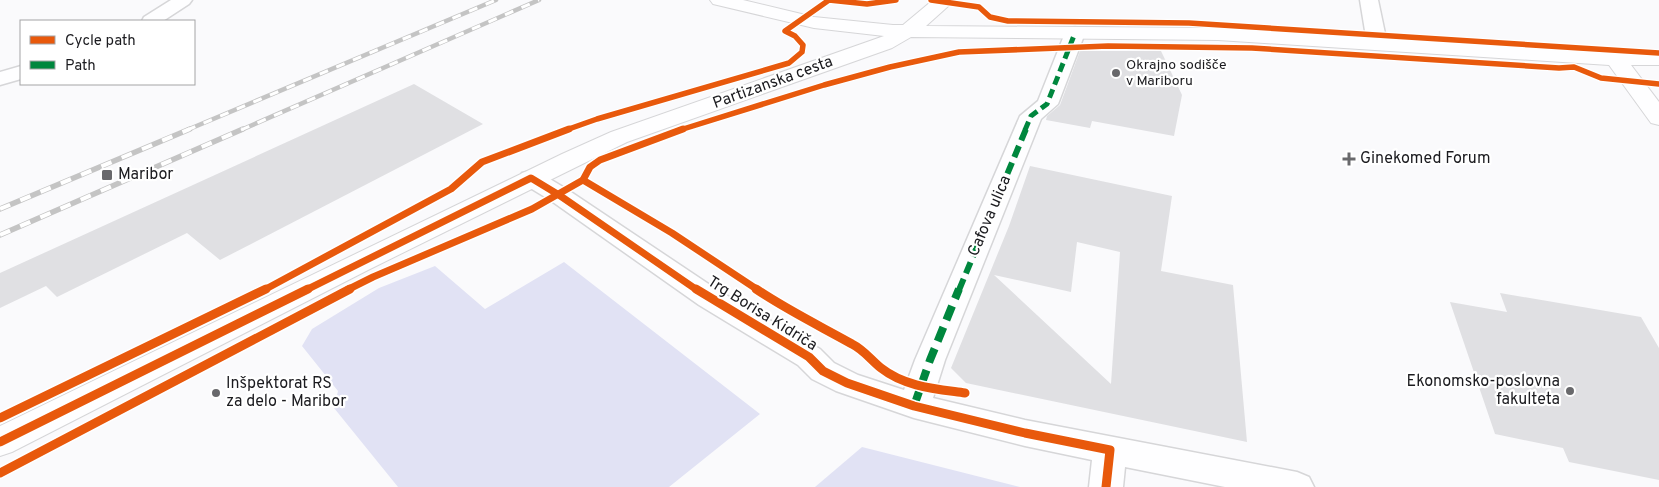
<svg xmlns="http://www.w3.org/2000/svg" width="1659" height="487" font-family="Overpass,sans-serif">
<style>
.green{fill:#e1e2f4}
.building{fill:#e0e0e3;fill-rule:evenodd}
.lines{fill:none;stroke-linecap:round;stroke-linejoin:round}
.street-casing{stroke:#d6d6d8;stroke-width:3}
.secondary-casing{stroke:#d6d6d8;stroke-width:2}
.street{fill:#fefeff;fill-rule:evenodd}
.secondary{fill:#fefeff;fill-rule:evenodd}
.rail-far1-casing{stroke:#c4c4c4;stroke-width:4.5}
.rail-casing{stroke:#c4c4c4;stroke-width:5.5}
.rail-far1{stroke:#fff;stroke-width:3;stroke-dasharray:9;stroke-linecap:butt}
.rail{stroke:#fff;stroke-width:4;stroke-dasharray:11;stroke-linecap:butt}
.quiet-far2{stroke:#00873e;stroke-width:5;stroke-dasharray:9 5;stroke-linecap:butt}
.quiet-far1{stroke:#00873e;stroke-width:6;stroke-dasharray:12 6;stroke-linecap:butt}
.quiet{stroke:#00873e;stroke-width:8;stroke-dasharray:15 8;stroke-linecap:butt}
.cycleway-far2-casing{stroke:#fff;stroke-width:8}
.cycleway-far1-casing{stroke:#fff;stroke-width:10}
.cycleway-casing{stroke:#fff;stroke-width:12}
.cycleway-far2{stroke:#e8590c;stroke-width:5.5}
.cycleway-far1{stroke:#e8590c;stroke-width:7}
.cycleway{stroke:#e8590c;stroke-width:9}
.poi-dot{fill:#69696c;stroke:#fff;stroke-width:2}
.labels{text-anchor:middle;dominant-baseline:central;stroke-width:4.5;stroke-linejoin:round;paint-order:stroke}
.far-poi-label{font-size:14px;fill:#1b1b1f;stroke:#fff;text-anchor:start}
.street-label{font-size:16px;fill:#1b1b1f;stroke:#fff}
.poi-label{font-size:16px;fill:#1b1b1f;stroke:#fff;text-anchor:start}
</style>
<rect width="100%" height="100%" fill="#fafafc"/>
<g class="green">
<polygon points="564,262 760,414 669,487 398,487 334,408 338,391 302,346 312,329 379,288 435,266 485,309"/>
<polygon points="862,447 1020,487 815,487"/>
</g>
<g class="building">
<polygon points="1080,51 1161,51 1182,95 1174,136 1092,121 1090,128 1046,120 1047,116 1060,105"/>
<polygon points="414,84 483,124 220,260 187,233 57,297 46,286 0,308 0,273"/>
<path d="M1030,166L1172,196L1161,271L1233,285L1247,442L966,383L951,368L1009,226ZM1077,242L1120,252L1111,384L994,275L1071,292Z"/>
<polygon points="1500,293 1641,317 1659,348 1659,480 1569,462 1563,448 1495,434 1450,302 1507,312"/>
</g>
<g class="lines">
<defs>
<g id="street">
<polygon points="171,0 192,0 189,4 163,21 142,21 144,17"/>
<polygon points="1360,0 1378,0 1387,43 1384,47 1377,49 1370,47 1367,43"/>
<polygon points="1075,27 1082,29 1085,33 1058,104 1041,119 945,360 933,398 1025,420 1297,472 1309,477 1314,487 1225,487 1125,467 1123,487 1089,487 1092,460 1025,446 914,418 836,391 812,379 798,365 699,305 550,200 522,183 519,178 522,173 531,171 540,173 568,190 719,291 820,349 834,363 858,375 904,390 915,360 1020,116 1038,101 1065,33 1068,29"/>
<polygon points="21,66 21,79 0,85 0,72"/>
</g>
<polygon id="secondary" points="710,0 743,0 814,17 893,25 903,25 933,0 955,0 926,26 1218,28 1615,53 1659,53 1659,65 1631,65 1659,102 1659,125 1651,123 1609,65 1218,40 911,37 892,48 627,142 368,270 12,452 0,456 0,426 562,154 611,132 884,36 814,28 713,4"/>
</defs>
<use href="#street" class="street-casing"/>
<use href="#secondary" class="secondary-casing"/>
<use href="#street" class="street"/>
<use href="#secondary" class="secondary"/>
<defs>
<g id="rail-far1">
<polyline points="187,130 496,0"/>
<polyline points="241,130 539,0"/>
</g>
<g id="rail">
<polyline points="0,209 190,129"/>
<polyline points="0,235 243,129"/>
</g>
</defs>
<use href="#rail-far1" class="rail-far1-casing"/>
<use href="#rail" class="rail-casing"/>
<use href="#rail-far1" class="rail-far1"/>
<use href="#rail" class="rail"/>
<polyline class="quiet-far2" points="1025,130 1031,116 1047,104 1075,33"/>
<polyline class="quiet-far1" points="959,290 1026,129"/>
<polyline class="quiet" points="914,406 930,360 959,289"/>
<defs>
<g id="cycleway-far2">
<polyline points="931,0 979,7 990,17 1008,21 1189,23 1659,53"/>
<polyline points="566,130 597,119 789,63 802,52 803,45 795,36 785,31 829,0 867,4 896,0"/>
<polyline points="680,130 824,85 890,67 959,52 1108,46 1252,48 1559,68 1574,67 1601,78 1659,84"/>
</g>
<g id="cycleway-far1">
<polyline points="583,180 672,233 758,290"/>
<polyline points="264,290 451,189 482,162 569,129"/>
<polyline points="306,290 531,178 559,195 697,290"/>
<polyline points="347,290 373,277 532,209 583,180 590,167 600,160 683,129"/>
</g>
<g id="cycleway">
<polyline points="696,289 809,357 823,371 847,383 914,406 1025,433 1110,450 1106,487"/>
<path d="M756,289C787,310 820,326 852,344C864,350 871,360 881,368C905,387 937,389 965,393"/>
<polyline points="0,418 266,289"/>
<polyline points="0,442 308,289"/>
<polyline points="0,473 350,289"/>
</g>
</defs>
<use href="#cycleway-far2" class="cycleway-far2-casing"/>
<use href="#cycleway-far1" class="cycleway-far1-casing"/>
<use href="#cycleway" class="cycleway-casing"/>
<use href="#cycleway-far2" class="cycleway-far2"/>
<use href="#cycleway-far1" class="cycleway-far1"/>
<use href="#cycleway" class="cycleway"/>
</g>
<g class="poi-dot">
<circle cx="1116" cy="73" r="5"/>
<path d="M1346.5 151.5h5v5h5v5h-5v5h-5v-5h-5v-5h5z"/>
<rect x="101" y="169" width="12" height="12" rx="2.5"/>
<circle cx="1570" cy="391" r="5"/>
<circle cx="216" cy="393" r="5"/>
</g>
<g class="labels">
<g class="far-poi-label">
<text x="1126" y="65">Okrajno sodišče<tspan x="1126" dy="16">v Mariboru</tspan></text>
</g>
<g class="street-label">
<text transform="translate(773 83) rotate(-20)">Partizanska cesta</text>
<text transform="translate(990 216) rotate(-67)">Cafova ulica</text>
<text transform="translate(762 314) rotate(32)">Trg Borisa Kidriča</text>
</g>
<g class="poi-label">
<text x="1360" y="159">Ginekomed Forum</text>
<text x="118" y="175">Maribor</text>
<text x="1560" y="382" text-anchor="end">Ekonomsko-poslovna<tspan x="1560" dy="18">fakulteta</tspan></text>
<text x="226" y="384">Inšpektorat RS<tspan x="226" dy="18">za delo - Maribor</tspan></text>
</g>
</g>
<rect x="20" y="20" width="175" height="65" fill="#ffffff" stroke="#a4a4a5"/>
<rect x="30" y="36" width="25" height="8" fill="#e8590c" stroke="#a4a4a5"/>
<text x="65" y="45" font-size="15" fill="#1b1b1f">Cycle path</text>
<rect x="30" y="61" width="25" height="8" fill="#00873e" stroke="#a4a4a5"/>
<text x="65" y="70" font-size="15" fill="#1b1b1f">Path</text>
</svg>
